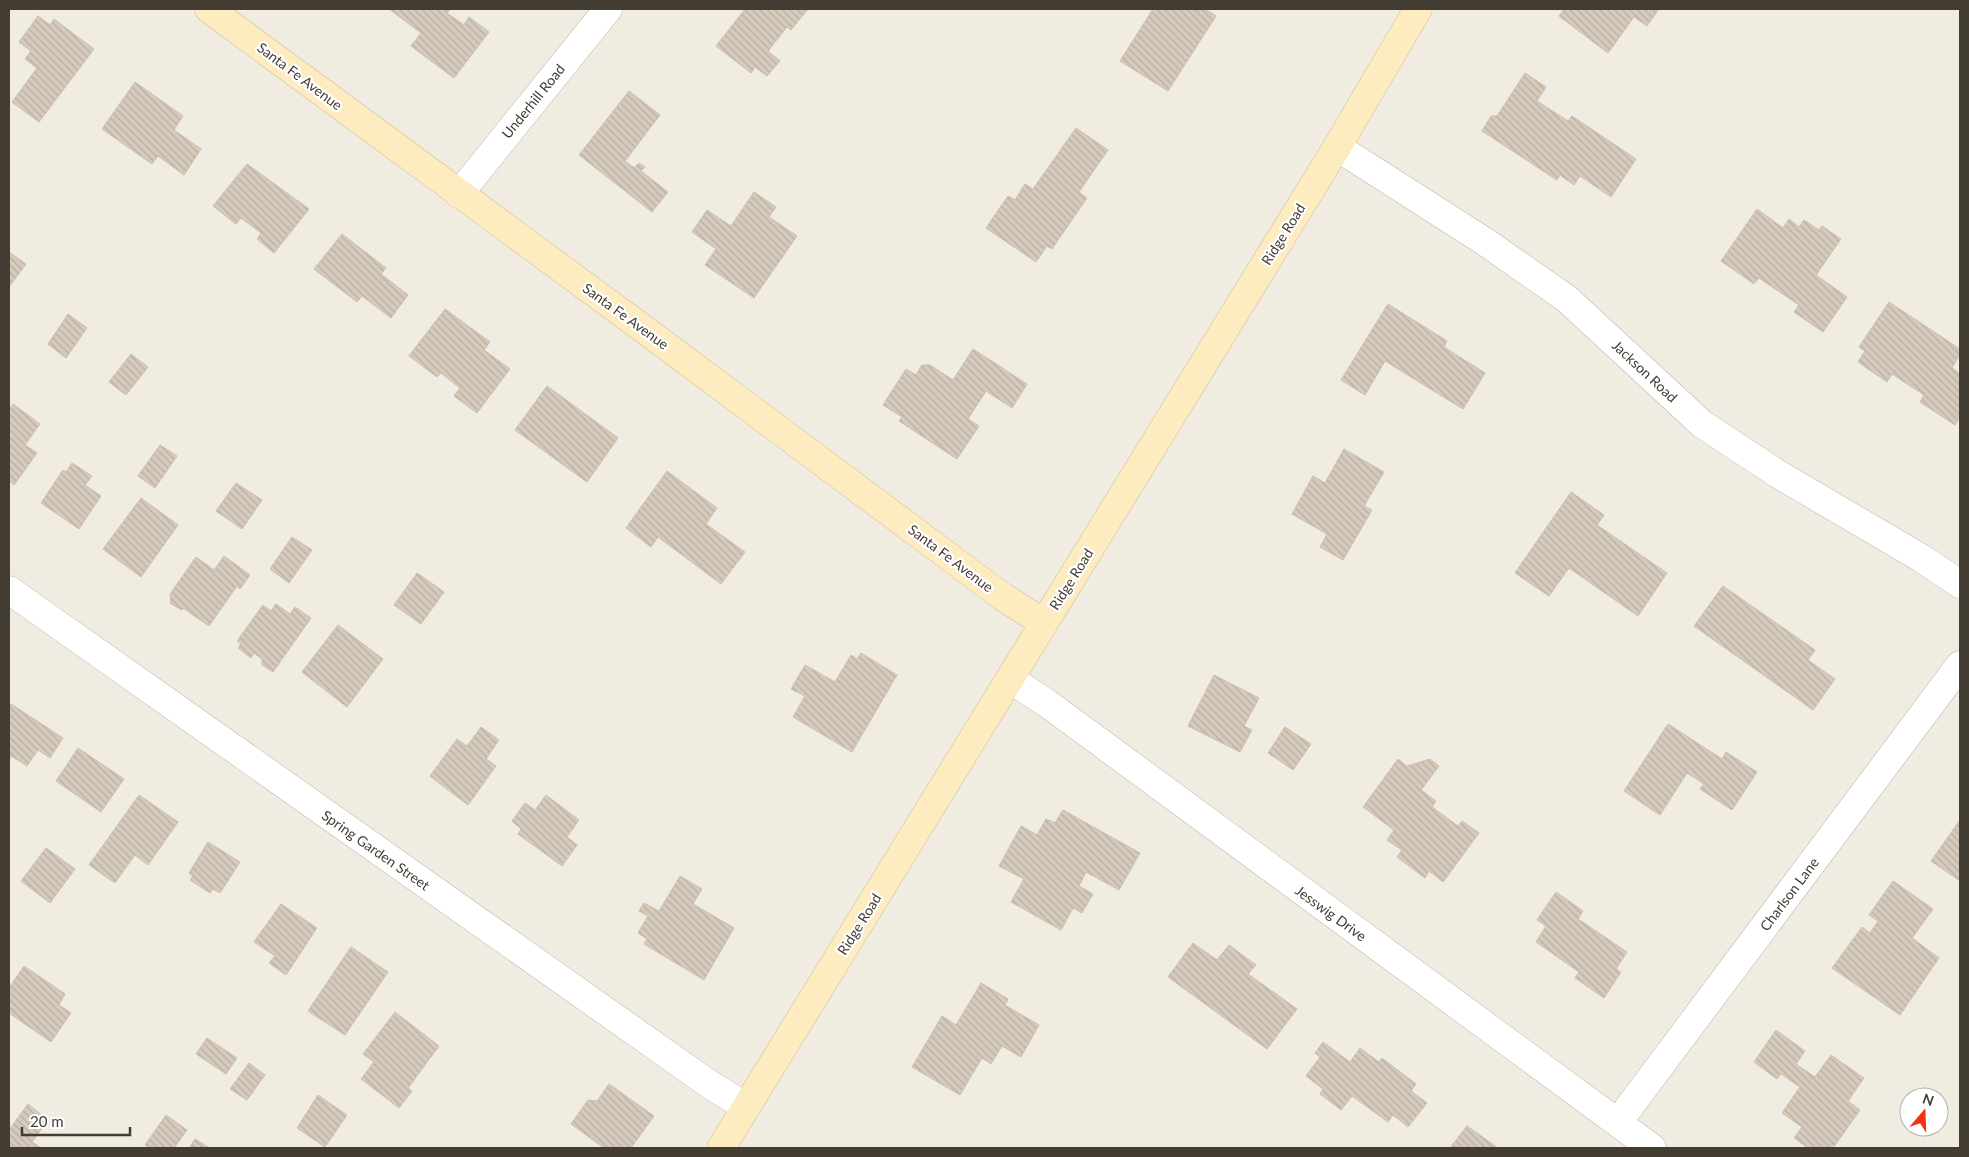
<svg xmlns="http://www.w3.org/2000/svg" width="1969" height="1157" font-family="Lato,sans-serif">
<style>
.building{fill:url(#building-back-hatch);stroke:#ccbfac}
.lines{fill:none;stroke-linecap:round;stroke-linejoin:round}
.minor-casing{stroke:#bfb6a8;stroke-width:29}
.secondary-casing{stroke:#d0be93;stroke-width:29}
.minor{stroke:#fff;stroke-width:28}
.secondary{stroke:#fdecc0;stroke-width:28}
.labels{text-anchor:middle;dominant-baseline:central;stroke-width:4.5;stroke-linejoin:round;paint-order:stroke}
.street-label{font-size:14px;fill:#423c33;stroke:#fff}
</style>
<defs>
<pattern id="building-back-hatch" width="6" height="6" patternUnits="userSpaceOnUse" patternTransform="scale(1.25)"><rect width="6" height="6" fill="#d5cabb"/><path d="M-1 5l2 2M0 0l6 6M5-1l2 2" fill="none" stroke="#b8aea1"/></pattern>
</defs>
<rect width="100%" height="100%" fill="#f1ece2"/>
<g class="building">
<polygon points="389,9 451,9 447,13 464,25 469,17 489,32 454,78 411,46 421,33"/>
<polygon points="745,9 808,9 791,30 787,27 768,51 780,61 767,76 755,67 751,73 716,46"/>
<polygon points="1153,9 1195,9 1199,11 1201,9 1205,9 1216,16 1168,91 1120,61"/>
<polygon points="1564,9 1659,9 1647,26 1634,17 1608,53 1559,16"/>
<polygon points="38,16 50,25 54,19 94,49 39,122 12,102 37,68 25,59 31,51 19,42"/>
<polygon points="1525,73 1546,87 1537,101 1568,121 1572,116 1636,159 1611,197 1580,176 1574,185 1560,175 1557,180 1482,131 1491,116 1497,116"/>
<polygon points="135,82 183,116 174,130 201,149 184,175 158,156 152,164 102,129"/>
<polygon points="629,91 660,115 625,161 634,168 639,163 645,167 641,171 668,192 652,212 579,155"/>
<polygon points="1076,128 1108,150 1079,192 1087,198 1052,249 1047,246 1036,262 986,228 1008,196 1015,200 1025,184 1033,189"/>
<polygon points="247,164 309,209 274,253 257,239 261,233 241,218 236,224 213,206"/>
<polygon points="754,192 776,207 769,217 797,236 754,298 705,265 716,249 692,232 707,210 731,226"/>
<polygon points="1757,209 1783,228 1789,219 1799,227 1804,220 1819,230 1822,226 1841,239 1816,275 1847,297 1823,332 1794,312 1799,305 1759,278 1754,284 1721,261"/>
<polygon points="342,234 386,268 381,274 408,295 391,318 362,296 357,302 314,269"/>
<polygon points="9,252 26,264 9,287"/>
<polygon points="1889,302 1960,349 1960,354 1952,368 1960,374 1960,417 1955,425 1920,402 1924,395 1892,374 1887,382 1858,362 1865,351 1859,347"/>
<polygon points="1388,304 1447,341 1444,347 1485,373 1463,409 1385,361 1365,395 1341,380"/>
<polygon points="445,309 490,342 484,350 510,369 477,413 454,396 460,388 441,373 437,377 409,356"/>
<polygon points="68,314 87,328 66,358 48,344"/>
<polygon points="973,349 1027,384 1012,408 986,391 968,419 979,426 957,459 899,421 902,417 883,405 906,369 916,375 922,365 930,365 953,380"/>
<polygon points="131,354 148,367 126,395 109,382"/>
<polygon points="547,386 618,438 587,482 515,430"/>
<polygon points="13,404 40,424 25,445 37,453 14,485 9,481 9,410"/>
<polygon points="160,445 177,456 155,488 138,476"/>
<polygon points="1344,449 1384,472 1364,506 1372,510 1343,560 1320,547 1327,534 1292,514 1313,476 1325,483"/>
<polygon points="72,463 92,476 85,485 101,496 79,529 41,503 63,470 66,472"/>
<polygon points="667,471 717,508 706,524 745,552 721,584 658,537 651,547 626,528"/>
<polygon points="236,483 262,500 242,529 216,511"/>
<polygon points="1571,492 1604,515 1597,525 1667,573 1638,616 1569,568 1549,596 1515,573"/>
<polygon points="141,498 178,525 141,577 103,549"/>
<polygon points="292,537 312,550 289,583 270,569"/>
<polygon points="224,556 250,575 240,589 237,586 209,626 183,608 182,610 171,604 170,594 196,557 214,570"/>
<polygon points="417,573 444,592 421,624 394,605"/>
<polygon points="1723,586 1815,650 1808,660 1835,679 1813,710 1694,626"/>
<polygon points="276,604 290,614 295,607 311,618 273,672 262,665 262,659 254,653 251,658 238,648 241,644 237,641 263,605 271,611"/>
<polygon points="338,625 383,659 347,707 302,672"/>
<polygon points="861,653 897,675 852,752 793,717 805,696 791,689 805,665 835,682 851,655 857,659"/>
<polygon points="1214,675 1259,698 1244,726 1252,730 1240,752 1188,726"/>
<polygon points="11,704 63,738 50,758 38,750 27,766 11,756 9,760 9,708"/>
<polygon points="1668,724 1722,759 1726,752 1757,772 1732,810 1700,789 1704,784 1687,773 1660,815 1624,791"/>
<polygon points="481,727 499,740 486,759 496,766 468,805 430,776 457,739 467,746"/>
<polygon points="1285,727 1311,744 1293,770 1268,753"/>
<polygon points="78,748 124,779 101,812 56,781"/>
<polygon points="1398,759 1407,766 1430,759 1439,766 1421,790 1436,801 1432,807 1458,826 1462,821 1479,833 1443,882 1429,871 1425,878 1397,857 1402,850 1387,840 1394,830 1363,807"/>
<polygon points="139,795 178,822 148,865 135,855 115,883 89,865"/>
<polygon points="546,795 579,820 567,837 577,845 562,866 518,834 521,829 512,821 525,803 535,810"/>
<polygon points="1063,810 1140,853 1119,890 1086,872 1079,886 1093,894 1082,913 1073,908 1061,930 1011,902 1024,879 999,866 1021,826 1037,835 1046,819 1055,823"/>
<polygon points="1960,820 1960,881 1931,861"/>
<polygon points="208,842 240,862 220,893 213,889 210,893 190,880 193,876 189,873"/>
<polygon points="46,848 75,869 50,903 21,881"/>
<polygon points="680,876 702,889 693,904 734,928 704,980 644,944 647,939 638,933 648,916 639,911 644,903 659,911"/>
<polygon points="1893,881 1933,909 1912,938 1939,958 1900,1015 1832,968 1862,927 1870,933 1878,921 1869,915"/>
<polygon points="1556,892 1583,911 1578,919 1627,952 1616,969 1621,972 1604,998 1575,978 1579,972 1536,942 1546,926 1537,920"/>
<polygon points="281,904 317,928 286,975 269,963 275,956 254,942"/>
<polygon points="1193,943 1217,960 1229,945 1256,965 1248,974 1297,1009 1267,1049 1168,977"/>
<polygon points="351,947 388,972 345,1035 308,1011"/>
<polygon points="24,966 65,994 59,1005 71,1013 51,1042 9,1013 9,988"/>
<polygon points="981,983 1008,999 1005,1005 1039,1025 1021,1057 1002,1046 991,1064 982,1058 960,1095 912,1067 942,1016 956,1025"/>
<polygon points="395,1012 439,1046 408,1088 412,1091 399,1108 361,1079 374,1062 363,1054"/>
<polygon points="1776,1030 1805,1051 1796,1064 1815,1077 1831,1055 1864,1078 1848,1101 1860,1110 1833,1148 1808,1148 1794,1138 1802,1127 1782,1113 1800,1087 1781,1074 1777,1079 1754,1062"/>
<polygon points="207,1038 237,1058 226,1074 196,1054"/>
<polygon points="1323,1042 1350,1062 1360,1048 1379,1062 1382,1058 1416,1084 1411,1091 1427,1103 1408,1127 1393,1115 1388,1122 1352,1096 1341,1110 1320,1094 1323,1089 1306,1076 1320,1057 1315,1053"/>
<polygon points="249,1063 265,1075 247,1100 230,1089"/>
<polygon points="609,1084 654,1116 631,1148 604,1148 571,1124 588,1100 597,1101"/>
<polygon points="318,1095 347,1115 325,1147 297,1128"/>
<polygon points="28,1104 48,1120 32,1142 41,1148 9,1148 9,1130"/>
<polygon points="166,1115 187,1130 174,1148 149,1148 145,1145"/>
<polygon points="1467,1126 1498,1148 1450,1148"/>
<polygon points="195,1139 210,1148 189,1148"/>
</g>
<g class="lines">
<defs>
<g id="minor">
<polyline points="1337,147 1487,243 1567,299 1702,424 1778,474 1921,558 1960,584"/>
<polyline points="459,194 608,9"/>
<polyline points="9,590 709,1084 746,1107"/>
<polyline points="1010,679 1048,704 1652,1148"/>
<polyline points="1618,1122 1960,665"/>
</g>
<g id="secondary">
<polyline points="209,9 645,330 1003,597 1044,623"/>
<polyline points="721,1148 1337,147 1418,9"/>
</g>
</defs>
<use href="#minor" class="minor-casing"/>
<use href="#secondary" class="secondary-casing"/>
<use href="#minor" class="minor"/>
<use href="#secondary" class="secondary"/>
</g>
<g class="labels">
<g class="street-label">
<text transform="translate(300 76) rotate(37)">Santa Fe Avenue</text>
<text transform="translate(533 101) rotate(-51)">Underhill Road</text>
<text transform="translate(1283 234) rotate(-58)">Ridge Road</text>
<text transform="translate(626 316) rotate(36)">Santa Fe Avenue</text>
<text transform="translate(1645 371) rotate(43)">Jackson Road</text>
<text transform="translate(951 558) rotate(37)">Santa Fe Avenue</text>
<text transform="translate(1071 579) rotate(-58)">Ridge Road</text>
<text transform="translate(376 850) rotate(35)">Spring Garden Street</text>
<text transform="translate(1789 894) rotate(-53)">Charlson Lane</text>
<text transform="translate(1331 913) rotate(36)">Jesswig Drive</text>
<text transform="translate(859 924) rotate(-58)">Ridge Road</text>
</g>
</g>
<rect width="1969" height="1157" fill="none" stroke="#423c33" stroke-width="20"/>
<g transform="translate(1924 1112) rotate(19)"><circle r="24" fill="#ffffff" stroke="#b3b1ad"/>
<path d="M0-4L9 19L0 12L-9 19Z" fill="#f53016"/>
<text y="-8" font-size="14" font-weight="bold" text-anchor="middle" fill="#423c33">N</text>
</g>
<path d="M22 1127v8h108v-8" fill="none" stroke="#423c33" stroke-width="2.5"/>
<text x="30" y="1127" font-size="15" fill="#423c33" stroke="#ffffff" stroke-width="4" paint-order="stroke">20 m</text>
</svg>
